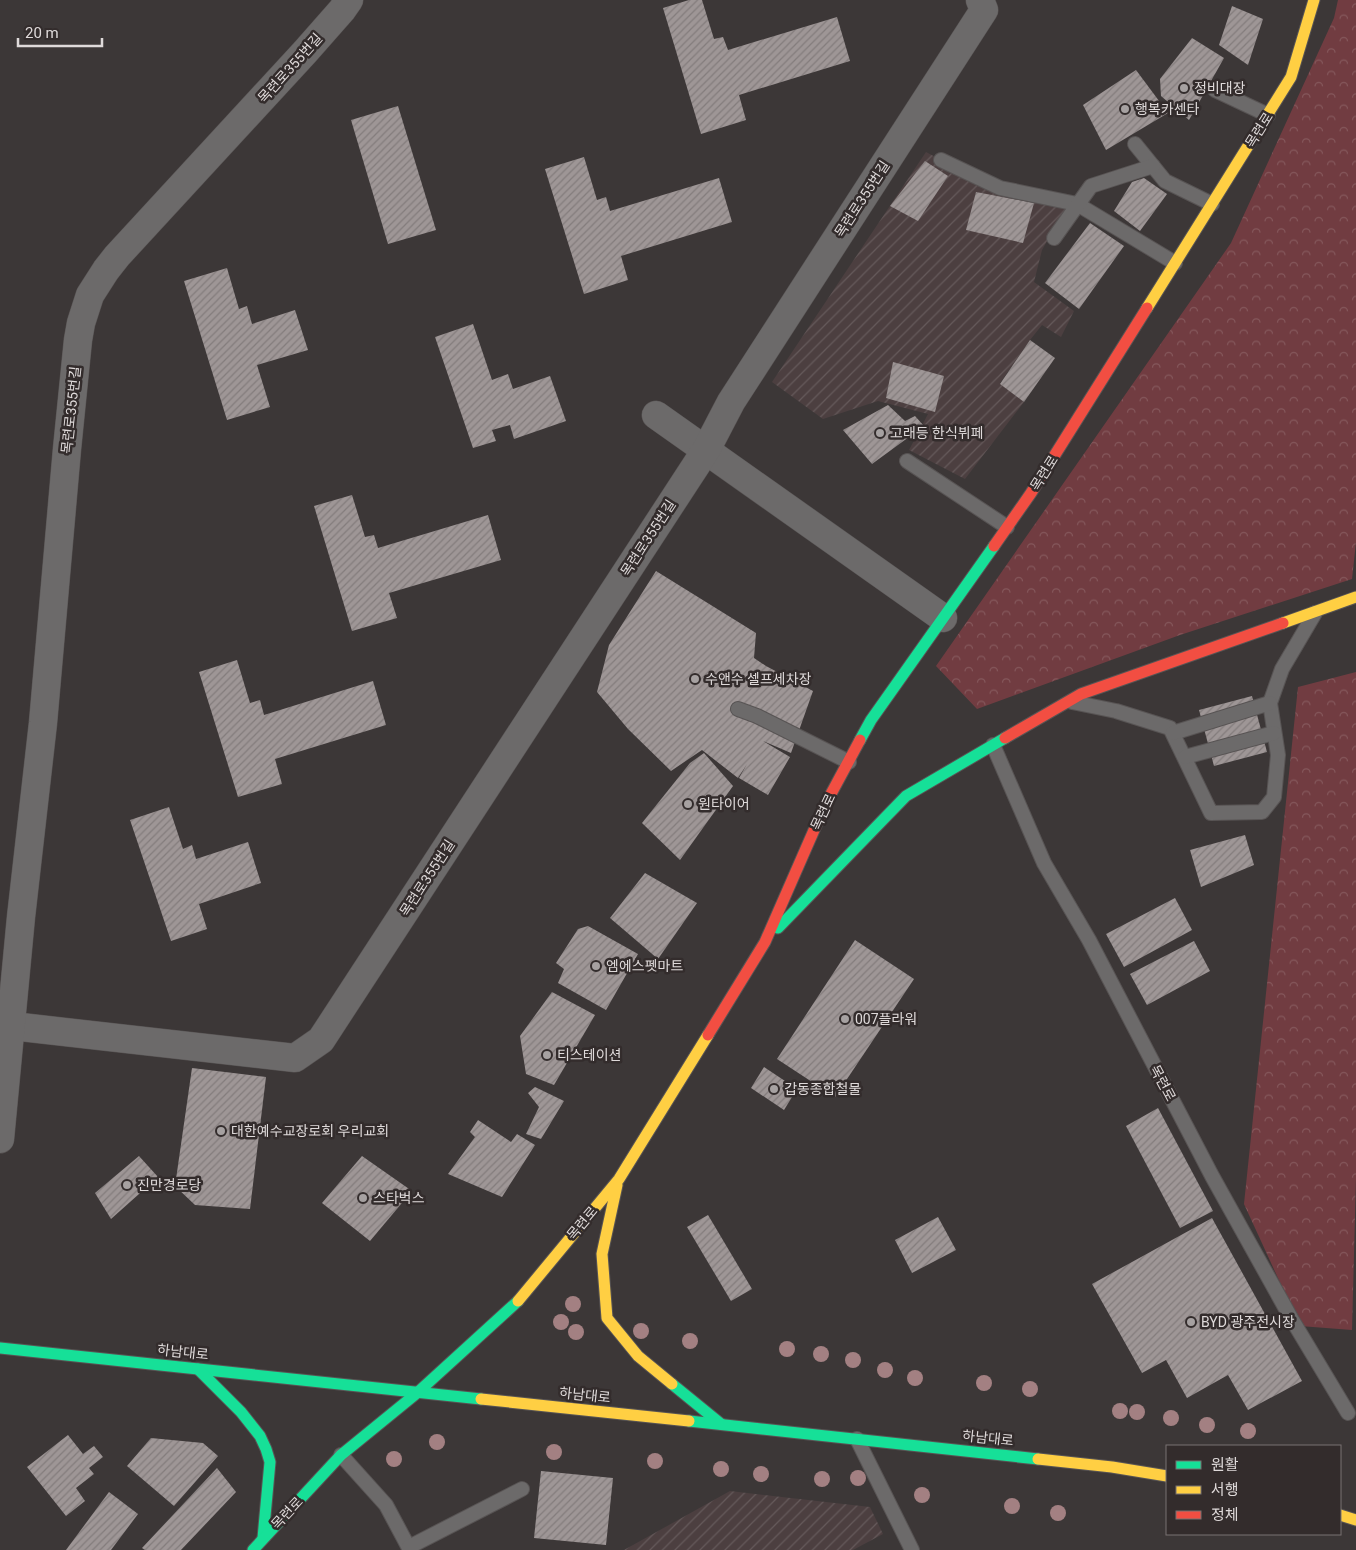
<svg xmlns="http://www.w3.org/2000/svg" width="1356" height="1550" font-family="Roboto,'Noto Sans KR',sans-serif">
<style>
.industrial{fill:url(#industrial-furrows)}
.forest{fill:url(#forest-crowns)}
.building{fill:url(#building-hatch)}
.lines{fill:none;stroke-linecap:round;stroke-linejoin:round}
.lane-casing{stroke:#585454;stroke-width:16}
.street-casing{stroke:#585454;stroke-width:29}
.fast-casing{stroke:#585454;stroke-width:13}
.slow-casing{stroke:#585454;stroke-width:13}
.jam-casing{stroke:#585454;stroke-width:13}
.lane{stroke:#6c6a6a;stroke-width:14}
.street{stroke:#6c6a6a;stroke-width:28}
.fast{stroke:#16e098;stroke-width:11}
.slow{stroke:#ffcf43;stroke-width:11}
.jam{stroke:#f24e42;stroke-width:11}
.tree{fill:#a38082}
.poi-dot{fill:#a6a1a1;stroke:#332c2c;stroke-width:2}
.labels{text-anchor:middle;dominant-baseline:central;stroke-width:5;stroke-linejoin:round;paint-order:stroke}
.street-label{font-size:14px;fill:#dfdada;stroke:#332c2c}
.poi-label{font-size:14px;fill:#dfdada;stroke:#332c2c;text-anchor:start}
</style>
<defs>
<pattern id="industrial-furrows" width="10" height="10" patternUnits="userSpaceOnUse" patternTransform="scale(1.25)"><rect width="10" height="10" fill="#4c3f40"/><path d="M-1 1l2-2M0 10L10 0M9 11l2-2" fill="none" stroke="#655a5b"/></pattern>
<pattern id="forest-crowns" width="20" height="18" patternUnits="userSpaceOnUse" patternTransform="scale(1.25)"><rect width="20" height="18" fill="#713c41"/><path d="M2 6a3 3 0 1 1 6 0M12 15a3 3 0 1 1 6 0" fill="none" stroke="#85585c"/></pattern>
<pattern id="building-hatch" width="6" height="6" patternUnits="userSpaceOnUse" patternTransform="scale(1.25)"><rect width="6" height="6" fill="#9e9696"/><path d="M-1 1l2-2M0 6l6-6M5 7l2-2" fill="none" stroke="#837c7c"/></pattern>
</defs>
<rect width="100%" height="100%" fill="#3c3737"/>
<g class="industrial">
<polygon points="926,152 997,190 1066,208 1042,250 1034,282 1074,311 1061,337 1042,325 1030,340 1000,383 1024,402 965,479 909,450 928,414 878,401 823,419 772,382"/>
<polygon points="730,1491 870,1507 883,1534 853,1550 624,1550"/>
</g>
<g class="forest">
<polygon points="1338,0 1356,0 1356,542 1352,579 1180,635 977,709 936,666 1231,243 1334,18"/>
<polygon points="1356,672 1356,1178 1352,1330 1300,1326 1244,1204 1298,687"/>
</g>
<g class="building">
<polygon points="689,0 702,0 714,39 723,37 728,50 837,17 850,61 739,95 746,120 701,134 663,8"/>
<polygon points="1232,6 1263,19 1248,65 1219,45"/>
<polygon points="1192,38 1224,58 1189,120 1161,96 1160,79"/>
<polygon points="1136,70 1168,113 1106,150 1083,105"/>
<polygon points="398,106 436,230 388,244 351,120"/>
<polygon points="584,157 597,200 606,197 610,211 719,178 732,222 621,256 628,280 584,294 545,169"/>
<polygon points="925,161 948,176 918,221 890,206"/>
<polygon points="1144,178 1167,194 1140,231 1114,211 1132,182"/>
<polygon points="976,192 1034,203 1023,243 966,230"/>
<polygon points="1090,223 1124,246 1079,309 1045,283"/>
<polygon points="227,268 239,309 247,306 252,324 295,310 308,350 257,365 270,407 227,420 184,281"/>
<polygon points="473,324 492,380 508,374 513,389 550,376 566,421 514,439 510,425 492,430 496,441 473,448 435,337"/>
<polygon points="1030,340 1055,358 1024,402 1000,384"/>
<polygon points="893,362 944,376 935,412 886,398"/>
<polygon points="888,405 905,421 915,416 924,426 872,464 843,430"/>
<polygon points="352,495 365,537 374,535 378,548 488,515 501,560 389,593 397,618 352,631 314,506"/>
<polygon points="656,571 756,633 754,658 766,666 813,691 791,753 763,741 790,757 768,795 739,778 747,764 738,778 702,750 671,771 628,729 597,692 609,645"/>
<polygon points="237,660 250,703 260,700 264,715 373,681 386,725 275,759 282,784 238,797 199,672"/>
<polygon points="1252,696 1267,752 1214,766 1199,710"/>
<polygon points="704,753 733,786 680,860 642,823 690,763"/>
<polygon points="169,807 183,849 192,845 196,859 248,842 261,883 199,904 207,929 171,941 130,820"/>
<polygon points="1245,835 1254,865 1201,887 1190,850"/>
<polygon points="645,873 697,903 658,959 610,918"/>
<polygon points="1175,898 1192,930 1124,967 1106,934"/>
<polygon points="588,926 638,954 606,1010 558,983 564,969 556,963 578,929"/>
<polygon points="855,940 914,979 835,1097 777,1059"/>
<polygon points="1194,941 1210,971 1147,1005 1130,974"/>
<polygon points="552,992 595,1015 554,1085 526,1074 520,1036"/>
<polygon points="764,1067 797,1089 784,1110 751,1088"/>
<polygon points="192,1068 266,1077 250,1209 195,1205 175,1186"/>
<polygon points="535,1087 564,1101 541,1139 526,1134 539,1107 528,1093"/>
<polygon points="1158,1108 1213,1211 1180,1228 1126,1126"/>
<polygon points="478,1120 511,1142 517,1134 535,1145 502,1197 448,1174 475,1137 470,1132"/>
<polygon points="139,1156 158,1177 111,1219 95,1193"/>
<polygon points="362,1156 412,1191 370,1241 322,1203"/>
<polygon points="708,1215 752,1289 731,1301 687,1227"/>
<polygon points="938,1217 956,1250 912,1273 895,1240"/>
<polygon points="1212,1218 1302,1381 1248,1410 1228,1375 1187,1398 1166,1360 1142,1373 1092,1284"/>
<polygon points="68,1435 83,1454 94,1446 103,1457 89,1468 94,1474 76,1488 85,1501 66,1516 27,1467"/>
<polygon points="151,1438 203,1443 218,1456 174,1506 127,1466"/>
<polygon points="217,1468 236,1492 181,1550 145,1550 142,1548"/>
<polygon points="541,1471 613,1478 606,1545 534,1538"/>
<polygon points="109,1492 138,1514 111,1550 66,1550"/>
</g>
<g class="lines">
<defs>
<g id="lane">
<polyline points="1215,90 1268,115"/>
<polyline points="1135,144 1165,181 1212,204"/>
<polyline points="941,160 1000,188 1077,204 1175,263"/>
<polyline points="1054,238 1091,186 1153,166"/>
<polyline points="907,461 1007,527"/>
<polyline points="1072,702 1116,711 1170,728 1211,813 1262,812 1274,797 1278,755 1270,703 1282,669 1315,613"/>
<polyline points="738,709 757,716 849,762"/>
<polyline points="1173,733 1270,703"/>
<polyline points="993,745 1044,863 1089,940 1212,1176 1291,1318 1348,1413"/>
<polyline points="1185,757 1274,733"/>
<polyline points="857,1439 912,1550"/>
<polyline points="341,1455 386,1505 410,1550"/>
<polyline points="409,1547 522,1489"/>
</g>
<g id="street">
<polyline points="656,415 943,618"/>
<polyline points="12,1026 295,1058 321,1040 706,450 731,402 984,10 980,0"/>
<polyline points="0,1139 21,917 43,723 67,449 78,340 81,323 90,295 106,270 117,256 305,52 342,10 349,0"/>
</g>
<g id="fast">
<polyline points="860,740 871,720 994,546"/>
<polyline points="778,928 906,796 1005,738"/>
<polyline points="0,1348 481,1399"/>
<polyline points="198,1369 241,1412 260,1436 266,1449 270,1462 263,1538"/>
<polyline points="672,1384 721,1424"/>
<polyline points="689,1421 1038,1459"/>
<polyline points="253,1550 341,1455 417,1393 518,1301"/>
</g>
<g id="slow">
<polyline points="1147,308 1291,77 1314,0"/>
<polyline points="1283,623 1356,597"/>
<polyline points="617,1185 602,1254 607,1318 638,1356 672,1384"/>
<polyline points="518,1301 619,1179 708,1035"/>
<polyline points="481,1399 689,1421"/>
<polyline points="1038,1459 1112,1467 1167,1476"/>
<polyline points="1340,1515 1356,1520"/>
</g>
<g id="jam">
<polyline points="994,546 1031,493 1147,308"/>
<polyline points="1005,738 1081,694 1283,623"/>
<polyline points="708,1035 765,942 825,805 860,740"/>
</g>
</defs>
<use href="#lane" class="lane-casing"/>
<use href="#street" class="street-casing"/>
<use href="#fast" class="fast-casing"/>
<use href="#slow" class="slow-casing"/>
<use href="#jam" class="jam-casing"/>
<use href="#lane" class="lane"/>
<use href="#street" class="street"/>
<use href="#fast" class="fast"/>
<use href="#slow" class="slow"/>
<use href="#jam" class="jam"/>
</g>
<g class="tree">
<circle cx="573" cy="1304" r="8"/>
<circle cx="561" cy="1322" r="8"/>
<circle cx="641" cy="1331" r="8"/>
<circle cx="576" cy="1332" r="8"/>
<circle cx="690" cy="1341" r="8"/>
<circle cx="787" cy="1349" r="8"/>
<circle cx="821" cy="1354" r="8"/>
<circle cx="853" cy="1360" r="8"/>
<circle cx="885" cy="1370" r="8"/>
<circle cx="915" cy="1378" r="8"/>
<circle cx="984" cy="1383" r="8"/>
<circle cx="1030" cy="1389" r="8"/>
<circle cx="1120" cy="1411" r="8"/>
<circle cx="1137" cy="1412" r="8"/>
<circle cx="1171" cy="1418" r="8"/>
<circle cx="1207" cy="1425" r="8"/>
<circle cx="1248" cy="1431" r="8"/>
<circle cx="437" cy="1442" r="8"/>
<circle cx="554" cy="1452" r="8"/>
<circle cx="394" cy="1459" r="8"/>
<circle cx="655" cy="1461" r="8"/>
<circle cx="721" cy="1469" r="8"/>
<circle cx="761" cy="1474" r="8"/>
<circle cx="858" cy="1478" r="8"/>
<circle cx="822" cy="1479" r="8"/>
<circle cx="922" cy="1495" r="8"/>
<circle cx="1012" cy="1506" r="8"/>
<circle cx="1058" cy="1513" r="8"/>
</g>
<g class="poi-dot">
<circle cx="1184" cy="88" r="5"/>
<circle cx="1125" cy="109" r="5"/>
<circle cx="880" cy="433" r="5"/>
<circle cx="695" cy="679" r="5"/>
<circle cx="688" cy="804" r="5"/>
<circle cx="596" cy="966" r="5"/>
<circle cx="845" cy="1019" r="5"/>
<circle cx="547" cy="1055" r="5"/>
<circle cx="774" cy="1089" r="5"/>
<circle cx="221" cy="1131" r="5"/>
<circle cx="127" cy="1185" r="5"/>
<circle cx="363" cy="1198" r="5"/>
<circle cx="1191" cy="1322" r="5"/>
</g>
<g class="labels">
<g class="street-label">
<text transform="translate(290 68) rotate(-48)">목련로355번길</text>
<text transform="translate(1259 130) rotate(-58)">목련로</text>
<text transform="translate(862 199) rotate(-57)">목련로355번길</text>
<text transform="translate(71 410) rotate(-84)">목련로355번길</text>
<text transform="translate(1044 473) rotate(-58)">목련로</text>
<text transform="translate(648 538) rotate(-57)">목련로355번길</text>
<text transform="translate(823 812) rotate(-65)">목련로</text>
<text transform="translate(427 878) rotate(-57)">목련로355번길</text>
<text transform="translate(1163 1083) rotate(62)">목련로</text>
<text transform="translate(582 1223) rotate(-50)">목련로</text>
<text transform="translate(183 1352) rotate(6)">하남대로</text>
<text transform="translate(585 1395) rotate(6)">하남대로</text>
<text transform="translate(988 1438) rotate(6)">하남대로</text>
<text transform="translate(287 1513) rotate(-47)">목련로</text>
</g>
<g class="poi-label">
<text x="1194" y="88">정비대장</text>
<text x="1135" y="109">행복카센타</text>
<text x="890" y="433">고래등 한식뷔페</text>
<text x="705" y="679">수앤수 셀프세차장</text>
<text x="698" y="804">원타이어</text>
<text x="606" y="966">엠에스펫마트</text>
<text x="855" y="1019">007플라워</text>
<text x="557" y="1055">티스테이션</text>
<text x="784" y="1089">갑동종합철물</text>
<text x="231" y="1131">대한예수교장로회 우리교회</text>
<text x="137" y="1185">진만경로당</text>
<text x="373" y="1198">스타벅스</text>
<text x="1201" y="1322">BYD 광주전시장</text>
</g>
</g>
<rect x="1166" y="1445" width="175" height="90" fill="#332c2c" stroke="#787272"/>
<rect x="1176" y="1461" width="25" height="8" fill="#16e098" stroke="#787272"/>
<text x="1211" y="1470" font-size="15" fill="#dfdada">원활</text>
<rect x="1176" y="1486" width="25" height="8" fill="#ffcf43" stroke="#787272"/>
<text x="1211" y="1495" font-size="15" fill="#dfdada">서행</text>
<rect x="1176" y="1511" width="25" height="8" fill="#f24e42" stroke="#787272"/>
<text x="1211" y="1520" font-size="15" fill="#dfdada">정체</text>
<path d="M18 38v8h84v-8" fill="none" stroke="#dfdada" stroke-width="2.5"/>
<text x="25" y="38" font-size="15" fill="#dfdada" stroke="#332c2c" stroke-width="4" paint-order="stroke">20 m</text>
</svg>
